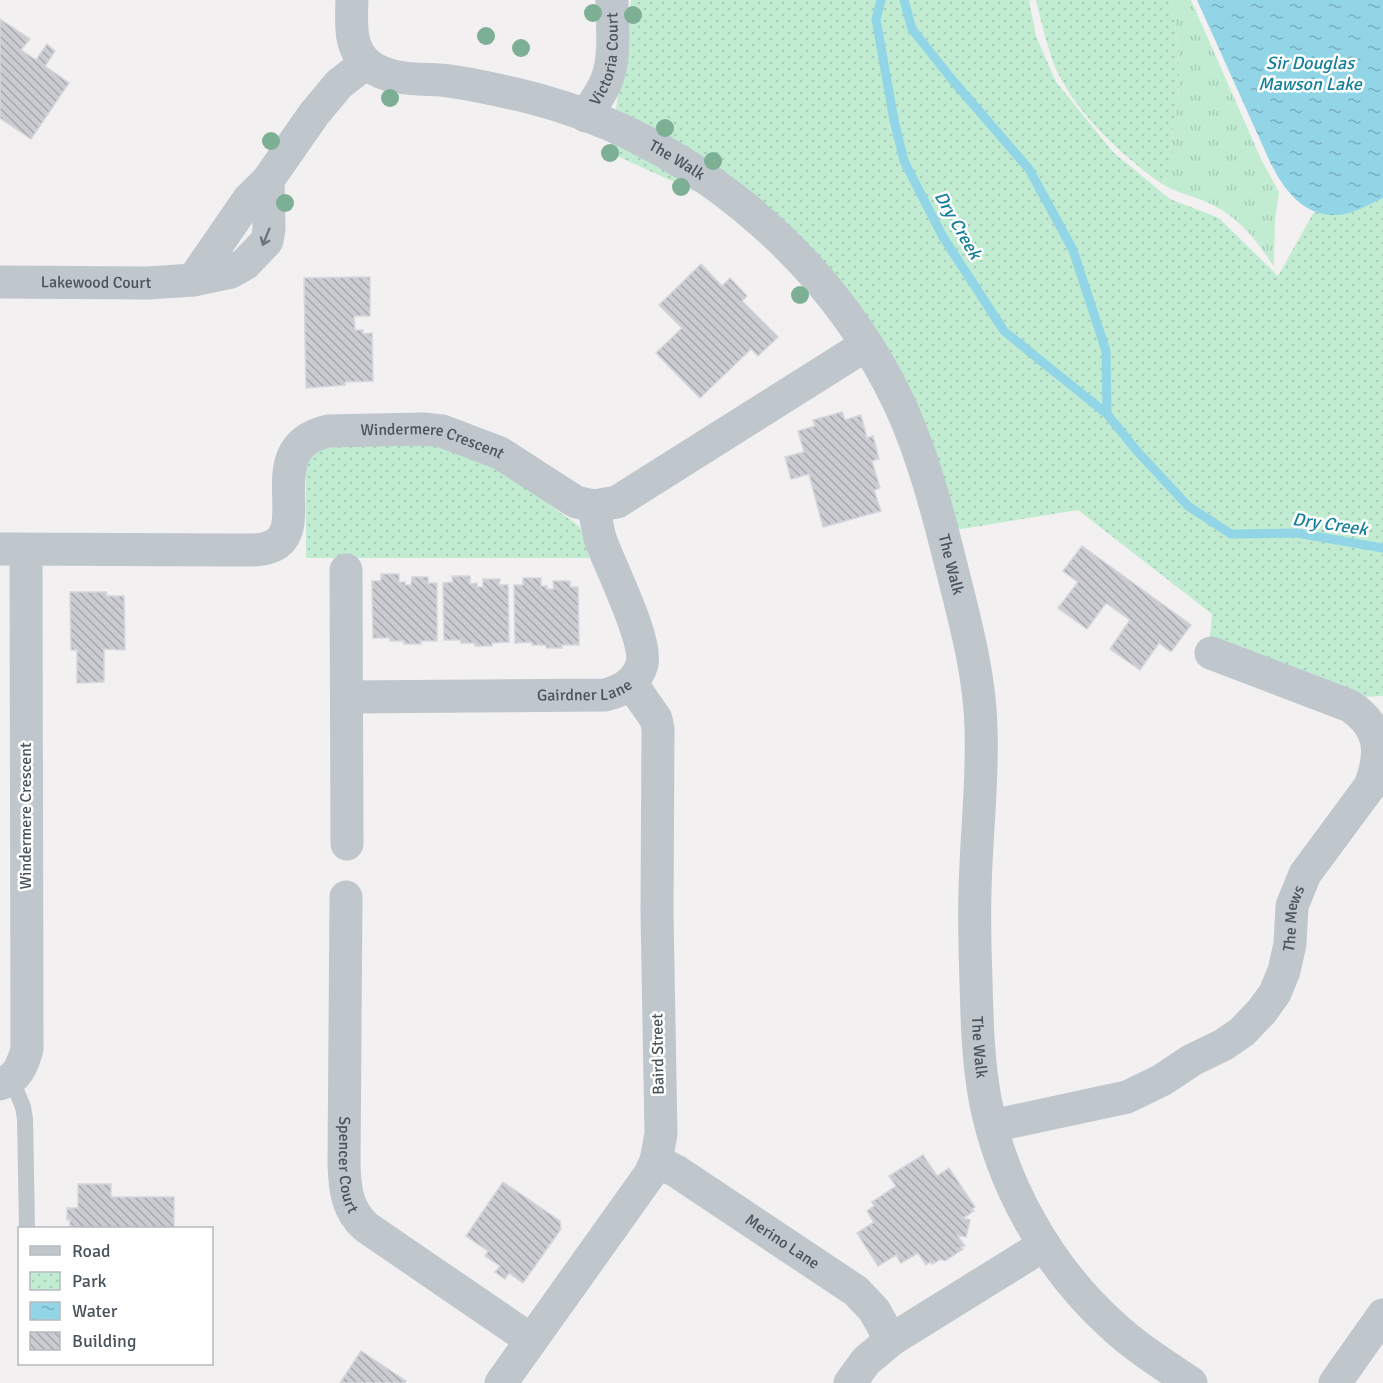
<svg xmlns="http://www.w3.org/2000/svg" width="1383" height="1383" font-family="Signika,sans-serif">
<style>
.grass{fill:url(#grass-tufts)}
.park{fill:url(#park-dots)}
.water{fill:url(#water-ripples)}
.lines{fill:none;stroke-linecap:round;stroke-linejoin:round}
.stream{stroke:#91d5e6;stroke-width:9}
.building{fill:url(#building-back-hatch);stroke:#d4d6db;stroke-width:1.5}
.service{stroke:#bfc7cd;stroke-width:16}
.minor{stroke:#bfc7cd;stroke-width:33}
.tree{fill:#7daf95}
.oneway{stroke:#6c767e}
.labels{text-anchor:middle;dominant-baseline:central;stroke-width:5;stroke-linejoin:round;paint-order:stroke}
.street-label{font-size:16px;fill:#49535c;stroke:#fff}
.water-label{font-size:18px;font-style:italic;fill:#167f9b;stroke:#fff}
</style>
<defs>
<pattern id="grass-tufts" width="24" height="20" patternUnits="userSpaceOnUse" patternTransform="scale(1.5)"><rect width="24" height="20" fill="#c1ecd2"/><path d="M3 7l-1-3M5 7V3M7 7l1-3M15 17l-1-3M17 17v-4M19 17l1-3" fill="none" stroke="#a7ccb7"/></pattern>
<pattern id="park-dots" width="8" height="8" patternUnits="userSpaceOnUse" patternTransform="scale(1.5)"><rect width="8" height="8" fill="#c1ecd2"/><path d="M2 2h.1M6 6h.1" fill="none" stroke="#a7ccb7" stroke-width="1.8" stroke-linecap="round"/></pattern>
<pattern id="water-ripples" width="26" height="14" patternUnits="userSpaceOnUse" patternTransform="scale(1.5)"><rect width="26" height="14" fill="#91d5e6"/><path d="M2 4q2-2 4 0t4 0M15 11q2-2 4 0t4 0" fill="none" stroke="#78afbe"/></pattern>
<pattern id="building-back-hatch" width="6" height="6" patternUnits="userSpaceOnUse" patternTransform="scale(1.5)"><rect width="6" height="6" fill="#caccd2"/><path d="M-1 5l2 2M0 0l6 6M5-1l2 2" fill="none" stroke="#a6a8ae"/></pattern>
</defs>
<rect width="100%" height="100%" fill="#f2f0f0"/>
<path class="grass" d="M1169,0H1191L1261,159L1279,192L1275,219L1274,267C1258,242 1241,220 1215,206C1199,197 1179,194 1162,184C1174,169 1172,143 1173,125C1174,116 1178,107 1178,98C1181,68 1178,28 1169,0Z"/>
<g class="park">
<polygon points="631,0 1029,0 1036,36 1056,82 1113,152 1170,199 1219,218 1278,276 1314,212 1364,207 1383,198 1383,696 1363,697 1210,637 1212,614 1078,510 943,532 897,400 761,221 610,153"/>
<path d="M1036,0H1169C1178,25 1181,71 1178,98C1178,107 1174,116 1173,125C1172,145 1175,168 1162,184C1122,156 1071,109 1053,62C1046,42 1041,21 1036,0Z"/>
<polygon points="328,444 433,444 501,470 579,526 590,558 306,558 306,462"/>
</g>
<path class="water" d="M1197,0H1383V198C1370,204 1353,214 1338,215C1304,217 1285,191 1271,164Z"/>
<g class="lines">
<g class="stream">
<polyline points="881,0 876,19 894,120 904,161 943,237 1004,331 1107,414 1137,451 1188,506 1231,534 1297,533 1383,548"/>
<polyline points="904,0 912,29 954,82 1029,169 1073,250 1106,351 1107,414"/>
</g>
</g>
<g class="building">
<polygon points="0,19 30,39 21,50 36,60 47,44 55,51 45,66 69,83 31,139 0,118"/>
<polygon points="701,264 722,286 730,278 747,296 742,301 778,337 758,356 751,349 700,398 656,353 682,328 659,305"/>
<polygon points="370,277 370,316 354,316 355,330 363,330 363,334 372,333 373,381 345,382 345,385 306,388 304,278"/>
<polygon points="842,412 845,420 861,415 867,438 873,436 879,459 872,461 880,488 874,490 881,511 823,527 809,474 791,479 785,457 804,452 798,431 815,426 813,420"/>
<polygon points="1082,546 1191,625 1171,652 1159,643 1140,670 1110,649 1130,620 1106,603 1087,629 1058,608 1078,582 1063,571"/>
<polygon points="381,574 399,574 399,582 405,582 405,585 411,585 412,577 428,577 428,583 437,583 437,641 421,641 421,644 404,644 404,641 390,641 390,638 373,638 372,581 381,581"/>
<polygon points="452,576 470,576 470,584 477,583 477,587 483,587 483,579 500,579 499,585 508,585 509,642 492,643 492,646 475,646 475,643 461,643 461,640 444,640 443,583 453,582"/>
<polygon points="523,578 541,578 541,586 547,586 547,589 554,589 553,581 570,581 570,587 578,587 579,645 562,645 562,648 546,648 546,645 532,645 532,642 515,643 514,585 523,585"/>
<polygon points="70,592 106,592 107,596 124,596 125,650 104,649 104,682 77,683 77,650 71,650"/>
<polygon points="923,1155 937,1176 949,1168 975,1207 972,1209 974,1211 963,1218 970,1220 966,1237 957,1235 965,1246 960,1248 963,1249 945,1261 941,1259 932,1264 930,1262 926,1265 918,1253 901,1263 896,1255 878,1266 857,1233 874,1222 867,1211 874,1206 872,1202 896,1186 889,1176"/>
<polygon points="503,1182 560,1221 561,1229 523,1283 509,1273 505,1279 495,1272 500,1266 485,1256 488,1251 466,1236"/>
<polygon points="78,1184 111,1184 111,1197 174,1197 174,1228 73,1228 73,1226 70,1226 70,1219 67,1220 67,1208 78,1208"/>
<polygon points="361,1351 406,1381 405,1383 340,1383"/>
</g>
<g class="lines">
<polyline class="service" points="11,1078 23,1107 25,1119 27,1227"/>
<g class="minor">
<path id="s1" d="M352,0C351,24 349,51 370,66C392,82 424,78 449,81C473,84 497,90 520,95C685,134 828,253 900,405C924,458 938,513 952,569C965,621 980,675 981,729C983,783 976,837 975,891C974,921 975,952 976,982C977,1021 978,1060 985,1099C1001,1183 1047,1266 1111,1324C1135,1347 1163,1364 1191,1383"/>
<path id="s2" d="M586,116C591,107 598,98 603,88C617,63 612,28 612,0"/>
<polyline points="193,280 248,200 268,180 314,114 339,84 366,63"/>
<path id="s3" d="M0,282L148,283L193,280L231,272L245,264L267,241L269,229L268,180"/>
<path id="s4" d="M0,549L235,550C245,550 257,551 267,548C318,534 253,448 328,431L423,429L442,431L500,453L576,502L594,506L617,502L866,345"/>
<polyline points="346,570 347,844"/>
<path id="s5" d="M347,697L605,695C622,691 637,682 642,664C648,640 609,565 600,538C597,528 596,517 594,506"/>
<path id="s6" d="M346,897L344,1165C345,1190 347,1210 366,1227L531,1340"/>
<path d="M0,1084C17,1080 23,1064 27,1049L26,550"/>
<path id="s7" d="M992,1126L1127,1097L1162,1080L1192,1060L1223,1045L1242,1032L1262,1011L1275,993L1284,971L1290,944L1292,906L1305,874L1370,786C1383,752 1381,727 1350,706L1211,653"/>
<path id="s8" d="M656,1161L676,1171L856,1291L874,1310L891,1340"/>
<polyline points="501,1383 650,1174 656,1161 661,1134 657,913 658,729 656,719 631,683"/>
<polyline points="850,1383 866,1361 891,1340 1044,1245"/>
<polyline points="1335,1383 1383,1315"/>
</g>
</g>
<g class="tree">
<circle cx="593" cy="13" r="9"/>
<circle cx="633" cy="15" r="9"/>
<circle cx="486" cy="36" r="9"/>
<circle cx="521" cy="48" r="9"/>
<circle cx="390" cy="98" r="9"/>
<circle cx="665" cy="128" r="9"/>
<circle cx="271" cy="141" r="9"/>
<circle cx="610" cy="153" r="9"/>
<circle cx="713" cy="161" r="9"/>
<circle cx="681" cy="187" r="9"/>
<circle cx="285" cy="203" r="9"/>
<circle cx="800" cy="295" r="9"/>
</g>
<defs><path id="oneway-shaft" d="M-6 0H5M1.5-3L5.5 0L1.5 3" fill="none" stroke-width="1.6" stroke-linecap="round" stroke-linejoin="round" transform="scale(1.5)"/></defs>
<use class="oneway" href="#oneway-shaft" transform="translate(266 237) rotate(112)"/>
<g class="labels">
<g class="street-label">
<text stroke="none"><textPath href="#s2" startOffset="62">Victoria Court</textPath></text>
<text stroke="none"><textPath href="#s1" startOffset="396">The Walk</textPath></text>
<text stroke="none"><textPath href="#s3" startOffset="96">Lakewood Court</textPath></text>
<text stroke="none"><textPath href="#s4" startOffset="520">Windermere Crescent</textPath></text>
<text stroke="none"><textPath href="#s1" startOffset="900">The Walk</textPath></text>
<text stroke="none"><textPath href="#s5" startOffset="238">Gairdner Lane</textPath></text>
<text transform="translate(26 816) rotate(-90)">Windermere Crescent</text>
<text stroke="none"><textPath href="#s7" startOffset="399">The Mews</textPath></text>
<text stroke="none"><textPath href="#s1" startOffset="1386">The Walk</textPath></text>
<text transform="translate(658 1054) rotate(-91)">Baird Street</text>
<text stroke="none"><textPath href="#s6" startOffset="268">Spencer Court</textPath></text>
<text stroke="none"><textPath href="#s8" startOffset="150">Merino Lane</textPath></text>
</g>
<g class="water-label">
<text x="1310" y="63">Sir Douglas<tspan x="1310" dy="21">Mawson Lake</tspan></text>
<text transform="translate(958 225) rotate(60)">Dry Creek</text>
<text transform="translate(1330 524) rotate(8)">Dry Creek</text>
</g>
</g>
<rect x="18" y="1227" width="195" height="138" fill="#ffffff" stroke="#b6babe" stroke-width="1.5"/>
<rect x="30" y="1246" width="30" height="9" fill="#bfc7cd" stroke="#b6babe" stroke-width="1.5"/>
<text x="72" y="1257" font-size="18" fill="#49535c">Road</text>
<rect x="30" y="1272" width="30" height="18" fill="url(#park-dots)" stroke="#b6babe" stroke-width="1.5"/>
<text x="72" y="1287" font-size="18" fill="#49535c">Park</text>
<rect x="30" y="1302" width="30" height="18" fill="url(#water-ripples)" stroke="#b6babe" stroke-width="1.5"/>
<text x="72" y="1317" font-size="18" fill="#49535c">Water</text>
<rect x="30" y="1332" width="30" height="18" fill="url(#building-back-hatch)" stroke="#b6babe" stroke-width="1.5"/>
<text x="72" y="1347" font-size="18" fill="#49535c">Building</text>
</svg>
